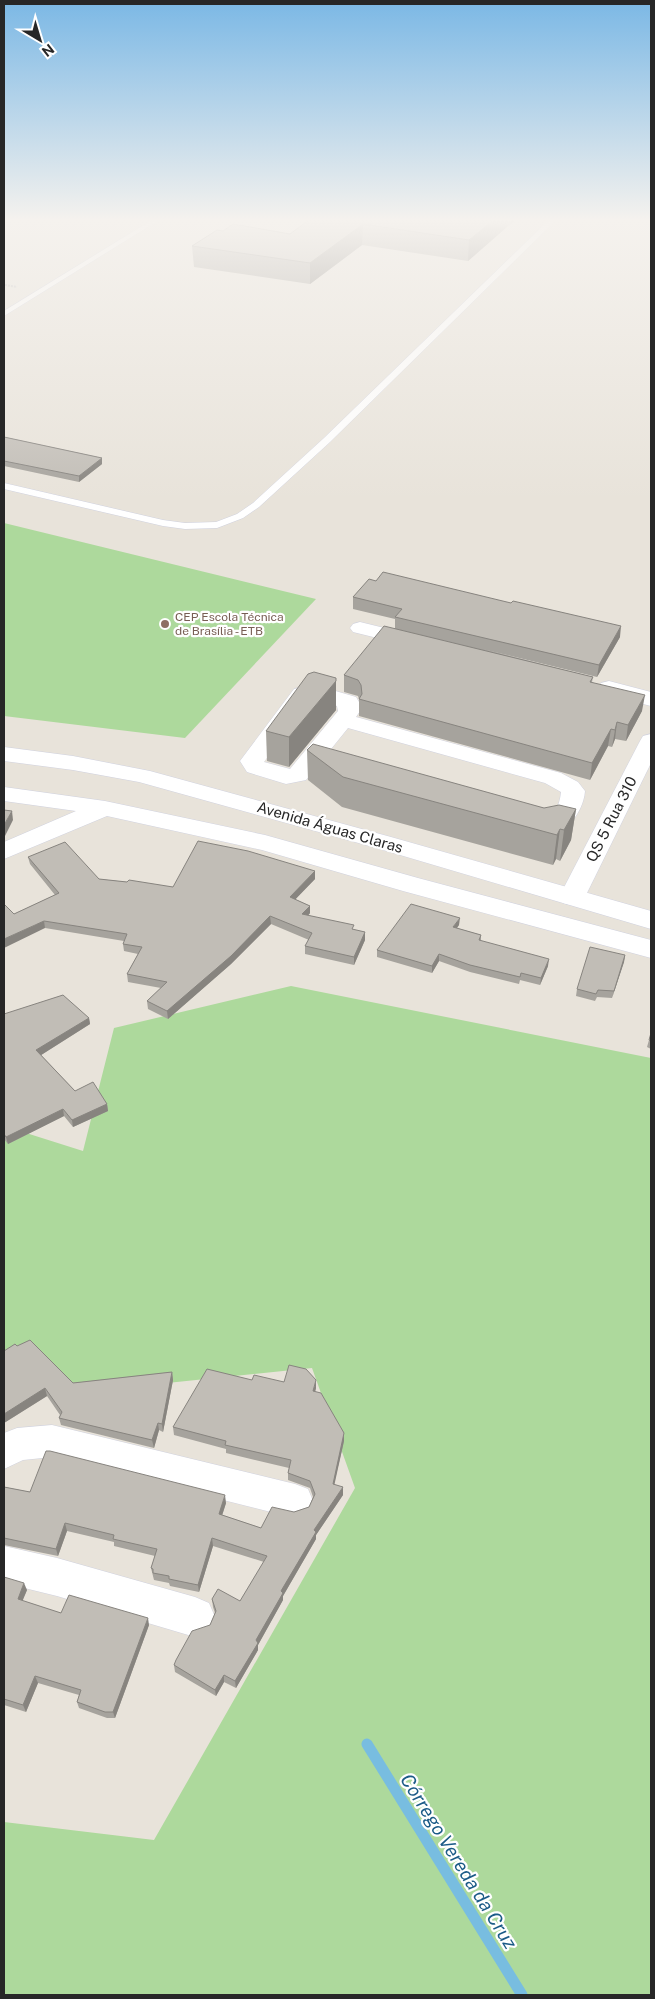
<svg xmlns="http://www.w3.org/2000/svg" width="655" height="1999" font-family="'Public Sans',sans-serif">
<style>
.green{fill:#add99c}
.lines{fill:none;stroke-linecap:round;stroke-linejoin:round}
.stream{stroke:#78bde0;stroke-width:11}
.lane-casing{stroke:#d0d2df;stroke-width:1}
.street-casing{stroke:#d0d2df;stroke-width:1}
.secondary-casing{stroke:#d0d2df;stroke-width:1}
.path{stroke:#c3c3c3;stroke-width:2;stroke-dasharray:2 1;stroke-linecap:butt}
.lane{fill:#fff;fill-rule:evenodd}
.street{fill:#fff;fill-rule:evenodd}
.secondary{fill:#fff;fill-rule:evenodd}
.wall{fill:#a6a39d}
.shaded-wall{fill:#87847f}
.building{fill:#c1bdb6;stroke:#87847f}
.education-dot{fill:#8d6e63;stroke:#fff;stroke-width:2}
.labels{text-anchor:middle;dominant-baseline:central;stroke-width:4.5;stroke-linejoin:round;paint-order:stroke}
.far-education-label{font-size:12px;fill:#785e54;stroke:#fff;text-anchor:start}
.street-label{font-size:15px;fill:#272727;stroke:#fff}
.near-water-label{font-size:19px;font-style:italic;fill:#1b5b87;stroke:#fff}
</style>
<rect width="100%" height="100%" fill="#e8e3da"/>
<g class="green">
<polygon points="4,523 316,599 185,738 4,716"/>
<polygon points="291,986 651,1058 651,1995 4,1995 4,1822 154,1840 355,1488 312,1368 4,1400 4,1126 83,1151 114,1028"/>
</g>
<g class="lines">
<polyline class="stream" points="367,1744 522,1995"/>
<defs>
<g id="lane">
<polygon points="152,220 159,220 4,316 4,311"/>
<polygon points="549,220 556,220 330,442 259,507 243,518 217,528 185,529 163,526 4,489 4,483 163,520 185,523 216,522 237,514 253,503 324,438"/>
</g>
<g id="street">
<polygon points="360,622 421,637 424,641 421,645 414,647 353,632 350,628 353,624"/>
<polygon points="609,681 651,692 651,706 601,693 598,688 601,683"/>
<path d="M315,685L356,697L359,702L360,711L356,717L561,773L578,782L585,791C583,816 560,841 533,834L530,829C540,813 558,823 561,792L545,783L348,728L306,780L286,784L247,772L240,761L294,689ZM309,699H314L337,706L338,711L290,769L264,762Z"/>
<polygon points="651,734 651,763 585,897 581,903 572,905 563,903 559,897 640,741 643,736"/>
<polygon points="52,1425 295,1484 308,1489 313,1501 308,1513 295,1518 52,1457 23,1460 4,1469 4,1433 17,1428"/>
<polygon points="4,1546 57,1558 195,1597 209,1603 215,1617 209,1631 195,1637 57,1596 4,1583"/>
</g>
<g id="secondary">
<polygon points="4,747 73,756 150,771 391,837 651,911 651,929 373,847 139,782 73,770 4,761"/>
<polygon points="4,787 105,801 265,835 418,878 651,940 651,958 403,891 262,850 107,816 4,859 4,842 76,811 4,801"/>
</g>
</defs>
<use href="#lane" class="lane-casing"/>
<use href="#street" class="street-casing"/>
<use href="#secondary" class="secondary-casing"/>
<polyline class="path" points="5,285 17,287"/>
<use href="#lane" class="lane"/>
<use href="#street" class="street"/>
<use href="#secondary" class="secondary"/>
</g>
<g class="wall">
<polygon points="309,220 515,220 468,261 362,245 310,284 194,267 192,246 223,231 290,234"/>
<polygon points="4,437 102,458 102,464 79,482 4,466"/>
<polygon points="353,597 620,637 597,677 482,649 593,677 592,682 642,711 626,741 615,739 612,747 608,746 590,780 359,716 359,699 358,696 344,692 344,675 395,628 395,619 353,609"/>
<polygon points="336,681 336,710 289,767 267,761 266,731"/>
<polygon points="307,750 544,808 576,809 571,840 560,861 556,859 553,865 342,807 308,780"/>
<polygon points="28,857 99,879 173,887 315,879 295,899 310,906 310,913 308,915 354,930 365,932 365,940 354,965 305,954 305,946 309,940 271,924 231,964 168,1019 148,1009 147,1001 161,988 128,982 127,974 138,954 124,951 123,944 124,941 45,928 14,914 55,895 30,864"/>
<polygon points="459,925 457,928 481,935 481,941 548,966 540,985 520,980 519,984 470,972 439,961 432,973 377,957 377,950"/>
<polygon points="625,955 624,962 612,998 597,997 595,1001 576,996 577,989"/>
<polygon points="4,1014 89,1018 90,1024 41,1055 75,1091 107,1104 108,1111 73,1127 64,1116 8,1144 4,1139"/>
<polygon points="651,1033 651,1049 647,1047"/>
<polygon points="17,1346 73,1383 172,1372 173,1380 163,1432 159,1430 154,1448 61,1425 59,1418 60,1415 47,1396 4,1423 4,1351"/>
<polygon points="252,1380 284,1382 316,1388 315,1392 344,1433 344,1441 334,1484 343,1495 316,1535 316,1539 283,1596 283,1600 258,1645 258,1650 236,1688 224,1682 216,1696 175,1672 174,1665 210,1625 215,1613 213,1607 212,1599 240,1601 264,1562 213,1546 199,1592 170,1586 169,1583 154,1580 151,1568 155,1556 114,1546 114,1542 67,1531 58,1556 4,1545 4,1487 30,1492 226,1503 222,1515 261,1528 294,1512 309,1507 313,1497 310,1488 288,1480 288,1473 289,1468 226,1453 226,1449 174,1435 173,1427"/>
<polygon points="4,1577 27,1590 22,1601 61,1613 149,1625 115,1718 107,1718 79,1708 77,1702 79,1695 38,1683 26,1712 4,1705"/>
</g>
<g class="shaded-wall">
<polygon points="494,220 515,220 468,261 469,240"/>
<polygon points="363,224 362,245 310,284 310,263"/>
<polygon points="102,458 102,464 79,482 79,476"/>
<polygon points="621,626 620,637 597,677 599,665"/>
<polygon points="336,681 336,710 289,767 289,737"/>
<polygon points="645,695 642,711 626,741 628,725"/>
<polygon points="617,722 615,739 612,747 615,730"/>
<polygon points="611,729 608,746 590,780 592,763"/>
<polygon points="576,809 571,840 560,861 564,830"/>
<polygon points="12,811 13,820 4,838 4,825"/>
<polygon points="560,829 556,859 553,865 557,835"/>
<polygon points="315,871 315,879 290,905 290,897"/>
<polygon points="310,906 310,913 303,922 302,914"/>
<polygon points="270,916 271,924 231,964 168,1019 167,1011"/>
<polygon points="460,918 459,925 452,934 453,927"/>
<polygon points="44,921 45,928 4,948 4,939"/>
<polygon points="365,932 365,940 354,965 354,957"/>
<polygon points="439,954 439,961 432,973 432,966"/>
<polygon points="625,955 624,962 612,998 614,991"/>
<polygon points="549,959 548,966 540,985 541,978"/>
<polygon points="89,1018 90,1024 38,1057 36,1050"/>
<polygon points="107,1104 108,1111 73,1127 72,1120"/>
<polygon points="63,1109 64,1116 8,1144 6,1137"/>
<polygon points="172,1372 173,1380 163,1432 162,1424"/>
<polygon points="316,1380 316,1388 313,1399 313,1391"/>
<polygon points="45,1388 47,1396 4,1423 4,1414"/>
<polygon points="158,1423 159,1430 154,1448 152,1440"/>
<polygon points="344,1433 344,1441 333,1491 333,1484"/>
<polygon points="343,1487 343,1495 316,1535 316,1539 283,1596 283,1600 258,1645 258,1650 236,1688 235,1681 281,1591 314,1530"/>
<polygon points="225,1495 226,1503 220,1522 219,1514"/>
<polygon points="65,1523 67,1531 58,1556 56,1549"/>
<polygon points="212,1538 213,1546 199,1592 198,1585"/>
<polygon points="24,1583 27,1590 20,1607 18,1599"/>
<polygon points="148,1618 149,1625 115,1718 113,1712"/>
<polygon points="224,1675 224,1682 216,1696 215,1690"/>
<polygon points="35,1676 38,1683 26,1712 23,1705"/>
</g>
<g class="building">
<polygon points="309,220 494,220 469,240 363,224 310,263 192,246 217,230 223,231 233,224 290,234"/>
<polygon points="4,437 102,458 79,476 4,461"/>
<polygon points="383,572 511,603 513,601 621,626 599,665 395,617 402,609 353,597 369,579 376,581"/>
<polygon points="384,626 593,677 590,682 645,695 628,725 617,722 615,730 611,729 592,763 359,699 362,694 361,685 358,680 344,675"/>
<polygon points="314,672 336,678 336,681 289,737 266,731 308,674"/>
<polygon points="313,744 544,808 559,805 576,809 564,830 560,829 557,835 343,777 307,750"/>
<polygon points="4,810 12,811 4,825"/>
<polygon points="198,841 248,851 315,871 290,897 310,906 302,914 354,925 352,929 365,932 354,957 305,946 312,933 270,916 231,956 167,1011 147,1001 167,982 127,974 142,947 123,944 127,934 44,921 4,939 4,904 14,914 59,893 28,857 65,842 99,879 127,882 129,880 173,887"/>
<polygon points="411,904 460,918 453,927 481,935 479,940 549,959 541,978 521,973 520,977 470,965 439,954 432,966 377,950"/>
<polygon points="590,947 625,955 614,991 598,990 596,994 577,989"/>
<polygon points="63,995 89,1018 36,1050 75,1091 93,1082 107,1104 72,1120 63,1109 6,1137 4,1134 4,1014"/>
<polygon points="651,1033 651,1041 649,1040"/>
<polygon points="30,1340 73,1383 172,1372 162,1424 158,1423 152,1440 59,1418 62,1412 45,1388 4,1414 4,1351 15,1344 17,1346"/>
<polygon points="289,1365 306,1369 316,1380 313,1391 321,1393 344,1433 333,1484 343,1487 314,1530 316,1532 281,1591 283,1593 256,1640 258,1643 235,1681 224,1675 215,1690 174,1665 176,1660 192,1631 210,1625 216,1611 212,1599 218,1589 240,1601 267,1556 212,1538 198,1585 169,1579 169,1576 153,1573 153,1569 151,1568 157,1549 113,1539 114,1535 65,1523 56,1549 4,1538 4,1487 30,1492 46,1451 50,1451 225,1495 219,1514 261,1528 272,1507 294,1512 309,1507 315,1494 310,1481 288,1473 291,1460 225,1445 226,1441 173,1427 207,1369 252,1380 254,1375 284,1382"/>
<polygon points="4,1577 24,1583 18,1599 61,1613 69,1595 148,1618 113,1712 105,1712 77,1702 81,1690 35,1676 23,1705 4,1699"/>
</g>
<linearGradient id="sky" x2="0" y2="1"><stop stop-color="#7bb8e5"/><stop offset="0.44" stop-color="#f5f2ee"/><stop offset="1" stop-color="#f5f2ee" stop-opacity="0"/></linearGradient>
<rect width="655" height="500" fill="url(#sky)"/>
<circle class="education-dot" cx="165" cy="624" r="5"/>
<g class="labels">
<g class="far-education-label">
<text x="175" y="617">CEP Escola Técnica<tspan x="175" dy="14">de Brasília - ETB</tspan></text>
</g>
<g class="street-label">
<text transform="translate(611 819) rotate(-63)">QS 5 Rua 310</text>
<text transform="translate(330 827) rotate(16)">Avenida Águas Claras</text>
</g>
<g class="near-water-label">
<text transform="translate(459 1861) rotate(58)">Córrego Vereda da Cruz</text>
</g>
</g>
<rect width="655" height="1999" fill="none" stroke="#272727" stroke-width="10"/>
<g transform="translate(40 40) rotate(142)" stroke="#ffffff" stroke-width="4" paint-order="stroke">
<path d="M0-4L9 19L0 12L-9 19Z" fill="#272727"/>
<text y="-8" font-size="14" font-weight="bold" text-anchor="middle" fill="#272727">N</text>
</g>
</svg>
